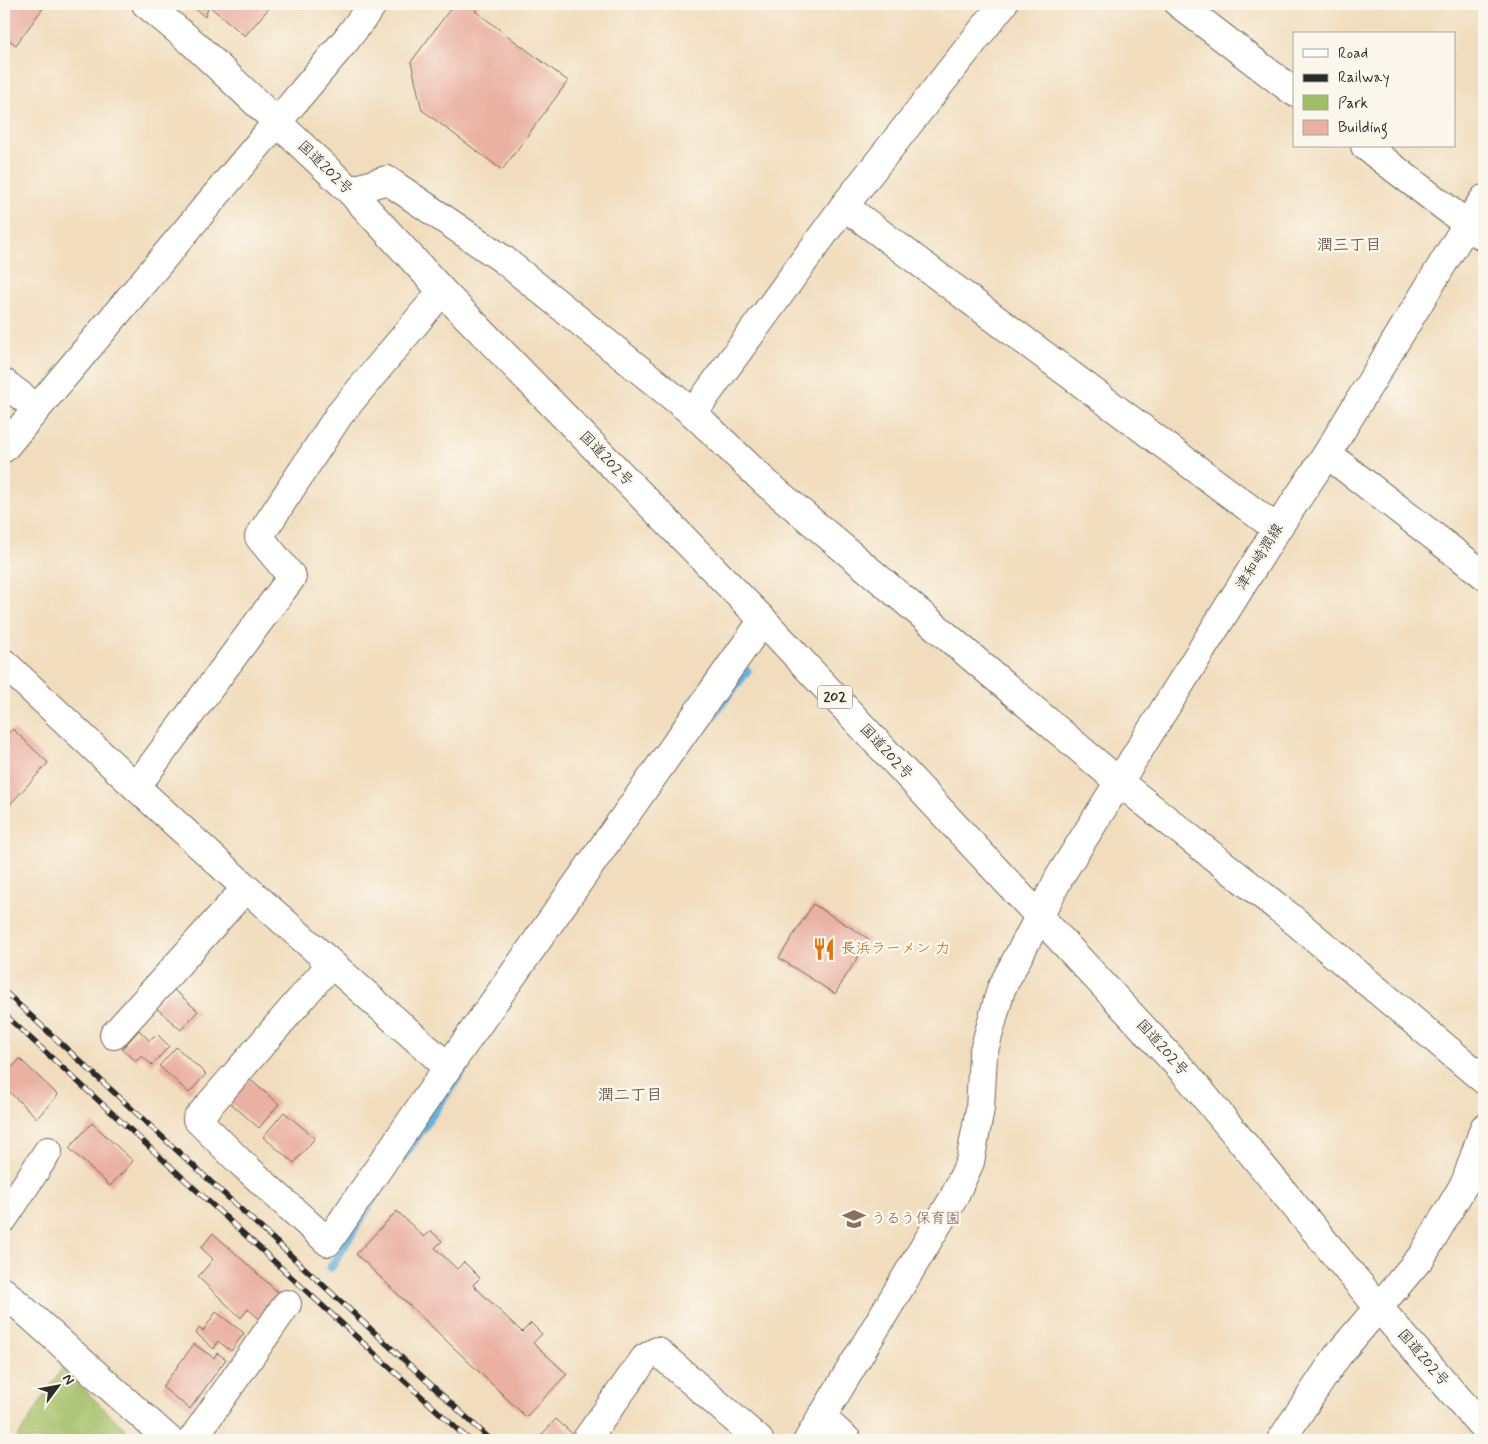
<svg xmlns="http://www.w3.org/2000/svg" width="1488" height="1444" font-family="Mynerve,'Klee One',sans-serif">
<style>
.green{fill:#a3bf66;stroke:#677548}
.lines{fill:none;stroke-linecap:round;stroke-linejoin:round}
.stream{stroke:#65b3df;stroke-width:9}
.building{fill:#eab0a2}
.minor-casing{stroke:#70695e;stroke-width:30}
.secondary-casing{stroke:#70695e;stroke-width:30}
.trunk-casing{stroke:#70695e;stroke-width:30}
.minor{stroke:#fff;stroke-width:28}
.secondary{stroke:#fff;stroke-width:28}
.trunk{stroke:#fff;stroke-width:28}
.rail-casing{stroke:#2b2b2b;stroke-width:5.5}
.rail{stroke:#fbf7ec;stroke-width:4;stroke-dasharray:11;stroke-linecap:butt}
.labels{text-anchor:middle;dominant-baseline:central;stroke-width:5;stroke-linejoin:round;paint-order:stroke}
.shield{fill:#fbf7ec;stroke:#696865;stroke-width:1}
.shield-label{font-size:14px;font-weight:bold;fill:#2b2b2b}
.street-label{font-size:15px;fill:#2b2b2b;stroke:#fbf7ec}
.food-label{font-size:15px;fill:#c56008;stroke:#fbf7ec;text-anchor:start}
.education-label{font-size:15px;fill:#785e54;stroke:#fbf7ec;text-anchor:start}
.neighbourhood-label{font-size:16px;font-weight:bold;fill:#6e5a55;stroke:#fbf7ec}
</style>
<rect width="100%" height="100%" fill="#fbf7ec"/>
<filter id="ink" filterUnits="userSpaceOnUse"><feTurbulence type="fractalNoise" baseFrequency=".02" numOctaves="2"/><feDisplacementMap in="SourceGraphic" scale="10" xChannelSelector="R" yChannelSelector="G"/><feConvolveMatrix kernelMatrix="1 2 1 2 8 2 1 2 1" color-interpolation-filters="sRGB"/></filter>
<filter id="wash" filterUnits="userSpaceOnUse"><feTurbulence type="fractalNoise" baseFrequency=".0096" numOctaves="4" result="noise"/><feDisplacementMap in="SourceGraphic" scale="20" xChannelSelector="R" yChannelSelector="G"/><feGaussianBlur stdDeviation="1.12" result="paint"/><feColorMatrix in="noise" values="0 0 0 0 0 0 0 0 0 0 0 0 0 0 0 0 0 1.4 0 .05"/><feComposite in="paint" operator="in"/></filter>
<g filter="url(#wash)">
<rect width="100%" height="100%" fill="#f1ddbd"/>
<polygon class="green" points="62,1368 136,1440 16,1440"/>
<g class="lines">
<g class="stream">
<polyline points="703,728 747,671"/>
<polyline points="404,1156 467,1064"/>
<polyline points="331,1267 373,1199"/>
</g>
</g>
<g id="blocks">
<g class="building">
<polygon points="4,4 46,4 16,45 4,36"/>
<polygon points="189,4 266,4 270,7 245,36 209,6 205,17"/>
<polygon points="454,4 478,4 480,5 475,11 568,81 502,170 422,110 411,62"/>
<polygon points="13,729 48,763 4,811 4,737"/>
<polygon points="813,904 869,939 835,994 779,958"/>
<polygon points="172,988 198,1011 181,1030 155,1007"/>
<polygon points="139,1030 150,1041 157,1034 169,1046 152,1065 142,1056 136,1061 122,1049"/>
<polygon points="176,1047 206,1074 189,1093 159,1066"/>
<polygon points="20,1059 58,1095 37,1118 4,1087 4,1076"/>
<polygon points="247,1077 279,1104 259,1128 227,1100"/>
<polygon points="284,1112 315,1138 294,1163 263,1137"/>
<polygon points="92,1123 133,1161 110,1186 69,1148"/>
<polygon points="397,1211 424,1237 431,1231 442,1241 435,1248 457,1269 464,1262 480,1278 473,1285 522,1332 531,1323 542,1334 533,1343 567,1374 526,1417 356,1254"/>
<polygon points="213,1233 282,1296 263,1322 248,1309 241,1318 198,1277 213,1259 201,1248"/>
<polygon points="216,1312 244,1333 231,1351 218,1341 214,1349 196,1333 199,1328 203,1331"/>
<polygon points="194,1344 214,1358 217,1353 226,1359 190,1409 162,1387"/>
<polygon points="556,1419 576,1437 573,1440 537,1440"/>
</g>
</g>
</g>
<g filter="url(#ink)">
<use href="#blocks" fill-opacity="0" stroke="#70695e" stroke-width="1"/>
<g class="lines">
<defs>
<g id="minor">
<polyline points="1179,4 1294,92"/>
<polyline points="1365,146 1484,237"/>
<polyline points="350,191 387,180 504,260 693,413 765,482 1119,782 1290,917 1484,1080"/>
<polyline points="844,206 1277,529"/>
<polyline points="442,291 339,415 259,537 292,577 136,787 246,888 448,1067"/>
<polyline points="4,383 37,408"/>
<polyline points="693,413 844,206 1003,4"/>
<polyline points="4,448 346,40 373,4"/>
<polyline points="1327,454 1484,575"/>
<polyline points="4,663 136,787"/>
<polyline points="331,964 197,1119 238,1160 328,1242 448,1067 763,620"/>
<polyline points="114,1035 246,888"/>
<polyline points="4,1218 48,1151"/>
<polyline points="4,1292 169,1440"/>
<polyline points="821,1417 847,1440"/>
<polyline points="192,1440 287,1304"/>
<polyline points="586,1440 645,1358 657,1351 759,1440"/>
<polyline points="808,1440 953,1199 970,1162 980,1109 983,1054 1001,989 1039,917"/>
<polyline points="1281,1440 1338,1355 1422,1256 1466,1181 1484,1128"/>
</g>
<polyline id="secondary" points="1039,917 1060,876 1119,782 1277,529 1327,454 1467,224 1484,199"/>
<polyline id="trunk" points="146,4 193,43 350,191 442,291 763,620 1187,1075 1379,1308 1484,1428"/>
</defs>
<use href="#minor" class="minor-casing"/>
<use href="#secondary" class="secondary-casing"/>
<use href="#trunk" class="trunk-casing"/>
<use href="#minor" class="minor"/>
<use href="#secondary" class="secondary"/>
<use href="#trunk" class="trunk"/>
<defs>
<g id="rail">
<polyline points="4,991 491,1440"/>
<polyline points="4,1014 469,1440"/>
</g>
</defs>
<use href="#rail" class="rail-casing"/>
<use href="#rail" class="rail"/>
</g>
</g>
<defs>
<symbol id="restaurant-bare" viewBox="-9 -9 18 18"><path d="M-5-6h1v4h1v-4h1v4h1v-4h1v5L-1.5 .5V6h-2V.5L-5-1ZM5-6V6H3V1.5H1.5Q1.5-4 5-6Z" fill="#e8710a" stroke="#fbf7ec" stroke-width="2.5" paint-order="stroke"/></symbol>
<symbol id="school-bare" viewBox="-9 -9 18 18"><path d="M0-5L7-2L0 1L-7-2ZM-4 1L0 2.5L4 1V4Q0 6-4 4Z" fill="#8d6e63" stroke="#fbf7ec" stroke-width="2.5" paint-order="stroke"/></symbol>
</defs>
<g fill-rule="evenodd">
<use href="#restaurant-bare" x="808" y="933" width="32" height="32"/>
<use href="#school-bare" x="838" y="1203" width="32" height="32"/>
</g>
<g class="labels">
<rect class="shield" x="817.5" y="685.5" width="35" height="23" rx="4"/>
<g class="shield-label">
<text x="835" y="697">202</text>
</g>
<g class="street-label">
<text transform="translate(325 168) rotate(44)">国道202号</text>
<text transform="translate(606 459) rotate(46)">国道202号</text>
<text transform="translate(1260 557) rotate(-58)">津和崎潤線</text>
<text transform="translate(886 752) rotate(47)">国道202号</text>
<text transform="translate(1162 1048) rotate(48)">国道202号</text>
<text transform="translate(1423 1358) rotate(49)">国道202号</text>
</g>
<g class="food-label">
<text x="841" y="949">長浜ラーメン 力</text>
</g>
<g class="education-label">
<text x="871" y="1219">うるう保育園</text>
</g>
<g class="neighbourhood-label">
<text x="1349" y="245">潤三丁目</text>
<text x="630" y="1095">潤二丁目</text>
</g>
</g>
<rect width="1488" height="1444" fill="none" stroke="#fbf7ec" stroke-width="20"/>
<rect x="1293" y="32" width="162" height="115" fill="#fbf7ec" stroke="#a8a59f"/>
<rect x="1303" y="49" width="25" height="8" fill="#ffffff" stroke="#a8a59f"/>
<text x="1338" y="58" font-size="15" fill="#2b2b2b">Road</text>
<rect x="1303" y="74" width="25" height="8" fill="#2b2b2b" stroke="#a8a59f"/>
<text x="1338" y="82" font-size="15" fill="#2b2b2b">Railway</text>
<rect x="1303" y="95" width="25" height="15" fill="#a3bf66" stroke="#a8a59f"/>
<text x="1338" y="108" font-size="15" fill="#2b2b2b">Park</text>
<rect x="1303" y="120" width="25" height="15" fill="#eab0a2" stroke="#a8a59f"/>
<text x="1338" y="132" font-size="15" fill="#2b2b2b">Building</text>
<g transform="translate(58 1386) rotate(58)" stroke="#fbf7ec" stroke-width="4" paint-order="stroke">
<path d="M0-4L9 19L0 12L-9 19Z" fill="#2b2b2b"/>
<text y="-8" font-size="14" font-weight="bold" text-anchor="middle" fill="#2b2b2b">N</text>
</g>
</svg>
